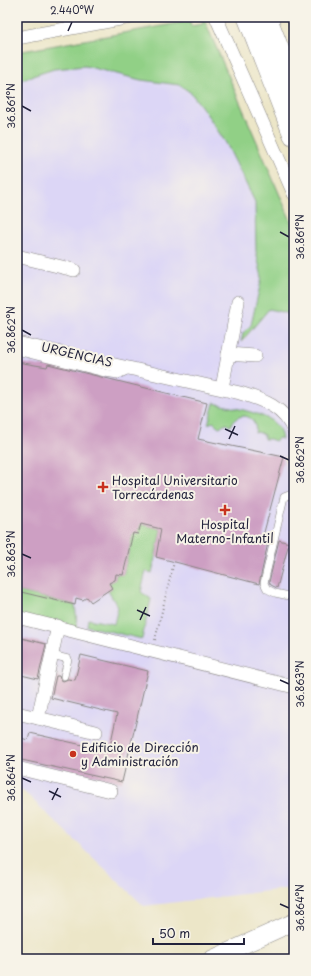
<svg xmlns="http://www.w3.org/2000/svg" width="311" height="976" font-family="'Playpen Sans',sans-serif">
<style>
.built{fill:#dcd6f6}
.green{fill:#91d086;stroke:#5a7960}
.building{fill:#cd9fc3}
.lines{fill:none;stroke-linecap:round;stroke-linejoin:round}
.service-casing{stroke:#878482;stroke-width:8}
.minor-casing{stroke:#878482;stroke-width:14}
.tertiary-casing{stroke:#878482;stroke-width:18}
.primary-casing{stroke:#878482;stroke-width:22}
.path{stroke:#878482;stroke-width:2;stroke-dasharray:1 3;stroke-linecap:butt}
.service{stroke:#fff;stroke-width:7}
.minor{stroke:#fff;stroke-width:13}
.tertiary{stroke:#fff;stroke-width:17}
.primary{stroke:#fff;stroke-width:21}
.ticks{fill:none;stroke:#22223b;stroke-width:1.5}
.poi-dot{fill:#c8321e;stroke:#f7f3e8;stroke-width:1.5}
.labels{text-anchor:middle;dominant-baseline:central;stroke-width:4;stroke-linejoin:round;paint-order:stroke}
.street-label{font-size:12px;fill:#22223b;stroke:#f7f3e8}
.poi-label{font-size:12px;fill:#22223b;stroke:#f7f3e8;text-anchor:start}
.neatline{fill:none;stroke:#22223b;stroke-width:1.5}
.ticks-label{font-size:10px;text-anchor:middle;fill:#22223b}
</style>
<rect width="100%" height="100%" fill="#f7f3e8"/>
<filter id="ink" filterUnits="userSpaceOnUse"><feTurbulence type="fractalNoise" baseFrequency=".025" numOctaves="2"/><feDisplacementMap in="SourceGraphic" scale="8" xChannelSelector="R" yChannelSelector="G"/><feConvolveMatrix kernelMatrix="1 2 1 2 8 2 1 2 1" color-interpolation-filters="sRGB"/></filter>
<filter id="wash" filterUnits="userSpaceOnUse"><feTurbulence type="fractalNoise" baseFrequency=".012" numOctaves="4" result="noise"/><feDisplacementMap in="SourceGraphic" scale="16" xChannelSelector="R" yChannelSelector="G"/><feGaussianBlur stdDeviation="0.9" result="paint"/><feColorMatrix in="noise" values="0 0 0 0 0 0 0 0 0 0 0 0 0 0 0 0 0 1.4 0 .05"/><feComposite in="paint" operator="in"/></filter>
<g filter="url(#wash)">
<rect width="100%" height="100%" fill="#ece6c8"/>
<polygon class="built" points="85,66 141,80 180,85 191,93 204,110 226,143 255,202 256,252 262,277 251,325 243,333 242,342 269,309 294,315 294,448 284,458 294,498 294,888 144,906 17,785 17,81 54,69"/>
<g class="green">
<polygon points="202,19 204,19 294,228 294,315 269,309 241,342 243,333 251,325 262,277 256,252 255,202 226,143 204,110 191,93 180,85 141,80 85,66 54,69 17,81 17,52 190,21 191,26 203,24"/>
<path d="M214,403C229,407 267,413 276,425C280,429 281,434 282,439L279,438L275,441L270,439H264V435L258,432L255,433C259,415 237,409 230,427L227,424L219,427L213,422L208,424Z"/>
<polygon points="141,524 161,529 152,573 146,571 141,592 151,599 142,639 87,626 88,619 114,624 118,607 108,591 112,588 109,583 115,580 116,574 123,575 133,533 138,533"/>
<polygon points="17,591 75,605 78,632 17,617"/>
</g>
<g id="blocks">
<g class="building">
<polygon points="17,362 47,367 48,364 207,403 198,439 284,457 263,536 269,538 259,584 156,557 161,529 141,524 138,534 133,533 123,575 116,574 115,580 109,583 112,588 91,602 87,597 83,600 76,598 75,605 17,591"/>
<polygon points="279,540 289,543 277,588 271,585 269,582"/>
<polygon points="17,637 46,644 38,679 17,674"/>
<polygon points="81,655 148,671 122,782 17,759 17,737 28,740 30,733 109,751 117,714 51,698 56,676 59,676 60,679 63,681 68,679 75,680"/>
</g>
</g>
</g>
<g filter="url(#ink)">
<use href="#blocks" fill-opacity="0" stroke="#878482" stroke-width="1"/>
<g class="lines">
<defs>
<g id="service">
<polyline points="17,351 105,373 118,375 129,370"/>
<polyline points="294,493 284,497 264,583 267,589 275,593 294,597"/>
<polyline points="52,655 68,659 64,676"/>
</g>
<g id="minor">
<polyline points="216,17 294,194"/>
<polyline points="293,17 294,20"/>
<polyline points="17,38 131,17"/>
<polyline points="17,256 74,270"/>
<path d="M17,343L240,393C263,400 285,407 294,432"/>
<polyline points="228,354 255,356"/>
<polyline points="222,388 238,302"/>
<polyline points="17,617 294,687"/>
<polyline points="17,713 96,732"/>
<polyline points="38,718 58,626"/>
<polyline points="17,768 111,791"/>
</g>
<polyline id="tertiary" points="212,959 294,922"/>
<g id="primary">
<polyline points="248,17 294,135"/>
<polyline points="266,17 294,89"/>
</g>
</defs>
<use href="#service" class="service-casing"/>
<use href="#minor" class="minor-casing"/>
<use href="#tertiary" class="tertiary-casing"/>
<use href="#primary" class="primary-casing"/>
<polyline class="path" points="155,640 174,562"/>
<use href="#service" class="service"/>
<use href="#minor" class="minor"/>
<use href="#tertiary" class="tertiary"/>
<use href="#primary" class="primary"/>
</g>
</g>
<path class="ticks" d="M68,31L72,22M22,106L31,111M280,232L289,237M22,330L31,335M225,429L238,435M229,439L235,426M280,456L289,460M22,554L31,558M137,610L150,616M140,620L146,607M280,680L289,684M22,778L31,782M49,791L61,797M52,800L58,788M280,904L289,908"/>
<g class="poi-dot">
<path d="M101 481h4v4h4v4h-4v4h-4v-4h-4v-4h4z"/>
<path d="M223 504h4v4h4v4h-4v4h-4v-4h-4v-4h4z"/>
<circle cx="73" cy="754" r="4"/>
</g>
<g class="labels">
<g class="street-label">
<text transform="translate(77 354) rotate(13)">URGENCIAS</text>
</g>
<g class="poi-label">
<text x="112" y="480">Hospital Universitario<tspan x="112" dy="14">Torrecárdenas</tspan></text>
<text x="225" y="524" text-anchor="middle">Hospital<tspan x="225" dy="14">Materno-Infantil</tspan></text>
<text x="81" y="747">Edificio de Dirección<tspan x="81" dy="14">y Administración</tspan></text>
</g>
</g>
<rect width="311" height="976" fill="none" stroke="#f7f3e8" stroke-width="44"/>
<path d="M153 938v6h91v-6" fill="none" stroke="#22223b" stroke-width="2"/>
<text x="159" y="938" font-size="12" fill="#22223b" stroke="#f7f3e8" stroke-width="3" paint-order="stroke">50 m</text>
<rect x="22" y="22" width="267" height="932" class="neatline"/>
<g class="ticks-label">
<text x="72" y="14">2.440°W</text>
<text transform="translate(11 106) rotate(-90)" y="4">36.861°N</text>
<text transform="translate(300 237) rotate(-90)" y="4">36.861°N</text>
<text transform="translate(11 330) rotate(-90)" y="4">36.862°N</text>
<text transform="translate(300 460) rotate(-90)" y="4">36.862°N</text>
<text transform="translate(11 554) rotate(-90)" y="4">36.863°N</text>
<text transform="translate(300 684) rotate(-90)" y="4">36.863°N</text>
<text transform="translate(11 778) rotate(-90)" y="4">36.864°N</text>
<text transform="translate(300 908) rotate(-90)" y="4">36.864°N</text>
</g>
</svg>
